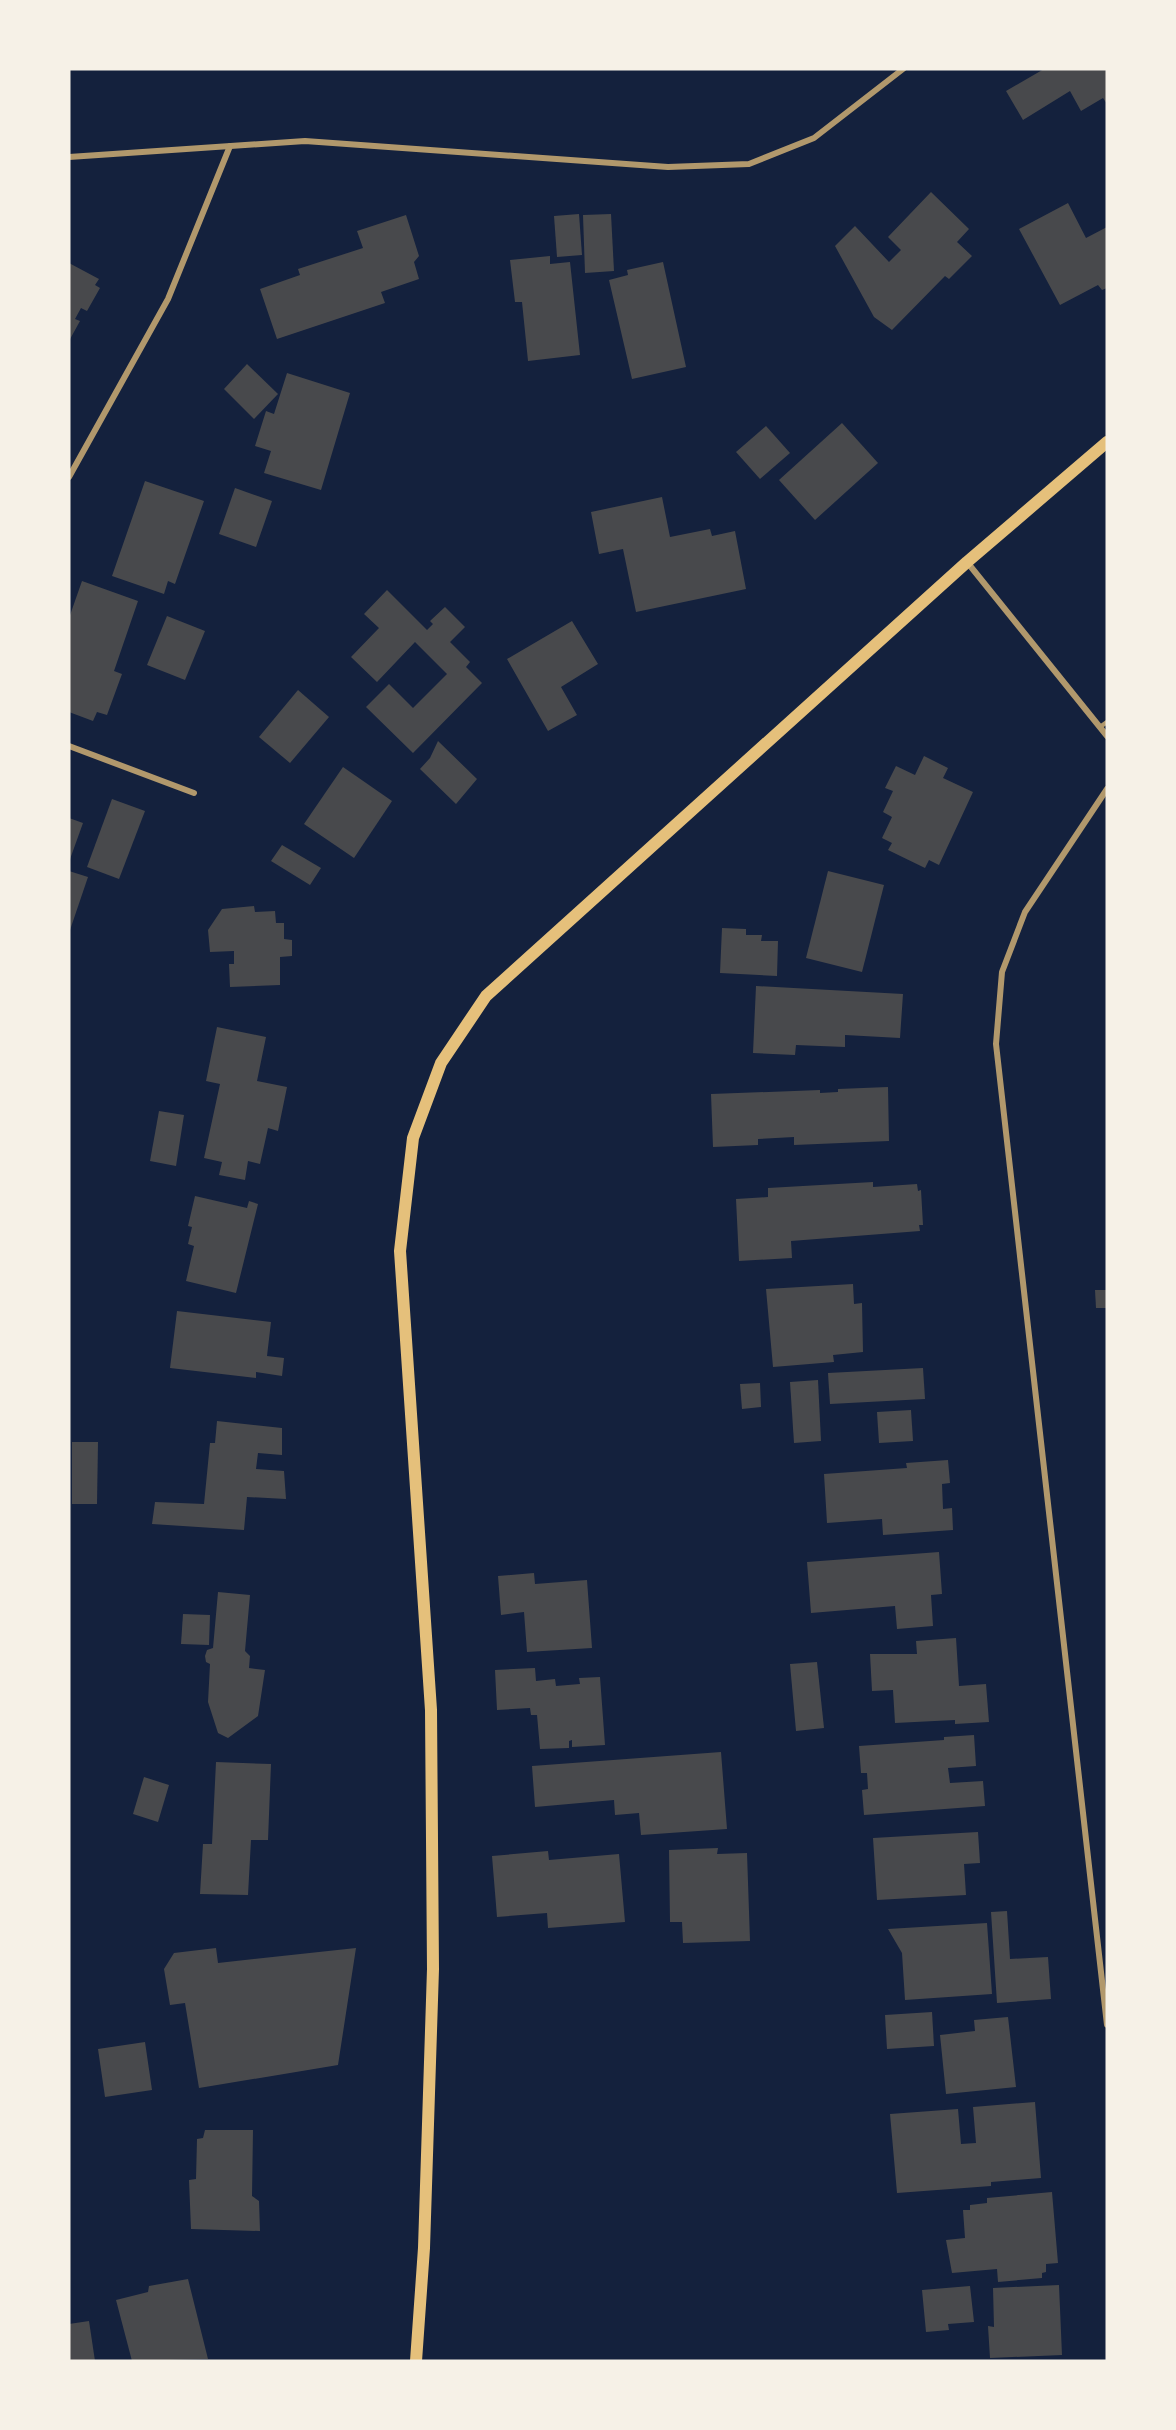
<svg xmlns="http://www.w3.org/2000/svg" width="1176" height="2430" font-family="'DejaVu Sans',sans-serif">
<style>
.building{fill:#48494c}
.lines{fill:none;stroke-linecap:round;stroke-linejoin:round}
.service{stroke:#b1986c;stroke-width:4.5}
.minor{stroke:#b1986c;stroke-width:6}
.secondary{stroke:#e5c07b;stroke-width:12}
</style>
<rect width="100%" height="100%" fill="#14213d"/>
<g class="building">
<polygon points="1044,69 1107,69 1107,104 1103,98 1081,111 1070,91 1023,120 1006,91"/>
<polygon points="931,192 969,229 957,242 972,256 949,279 945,276 892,330 874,317 835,246 855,226 889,262 901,250 888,237"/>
<polygon points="1068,203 1086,238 1107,227 1107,288 1102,290 1098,285 1060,305 1019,229"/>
<polygon points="579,214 582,255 557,257 554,216"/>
<polygon points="611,214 614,271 585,273 583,215"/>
<polygon points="406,215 419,256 414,262 419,279 381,292 385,303 277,339 260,289 300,275 298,269 363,248 357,231"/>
<polygon points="550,256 550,264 570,262 580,355 528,361 522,302 515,302 510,260"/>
<polygon points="663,262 686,367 632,379 609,280 628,275 627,270"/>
<polygon points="69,263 99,279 95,285 100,288 87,311 81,308 75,319 80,321 69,341"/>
<polygon points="247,364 278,394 254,419 224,389"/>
<polygon points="287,373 350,393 321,490 264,473 271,451 255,446 266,411 274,414"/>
<polygon points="842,423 878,463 815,520 779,480"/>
<polygon points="766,426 790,453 760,479 736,452"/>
<polygon points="145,481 204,501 175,584 168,581 164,594 112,576"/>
<polygon points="235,488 272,501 256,547 219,534"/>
<polygon points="662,497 670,537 710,529 712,536 735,531 746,589 636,612 623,549 599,554 591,512"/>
<polygon points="82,581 138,601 114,671 122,674 107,715 97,712 93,721 69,712 69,618"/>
<polygon points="387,590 427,630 433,624 430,621 445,607 465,627 450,642 470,662 466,667 482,683 413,753 366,707 389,684 413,708 447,674 415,642 377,682 351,657 379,628 364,614"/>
<polygon points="167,616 205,631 185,680 147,665"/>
<polygon points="572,621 598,664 561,687 577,715 548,731 507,659"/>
<polygon points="298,690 329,717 290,763 259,737"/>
<polygon points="438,741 477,779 456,804 420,769 430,758"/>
<polygon points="924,756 948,768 943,778 973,792 939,865 929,860 925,868 888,850 892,843 882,838 892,817 883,812 893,791 885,788 896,766 915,775"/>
<polygon points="343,767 392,801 354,858 304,824"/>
<polygon points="112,799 145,811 119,879 87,867"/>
<polygon points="69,818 83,823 69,862"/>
<polygon points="282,845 321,868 310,885 271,861"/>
<polygon points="69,871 88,877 69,933"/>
<polygon points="828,871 884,885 862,972 806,958"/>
<polygon points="254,906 255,912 275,911 276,923 284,923 284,939 292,940 292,956 280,957 280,985 230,987 229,964 234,964 234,951 210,952 208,930 222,909"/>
<polygon points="722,928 746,929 746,935 762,935 761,941 778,941 777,976 720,973"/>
<polygon points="756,986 903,994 900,1038 845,1035 845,1047 796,1045 795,1055 753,1053"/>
<polygon points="217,1027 266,1037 257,1081 287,1087 278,1131 268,1128 260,1164 248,1161 245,1180 219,1175 222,1162 204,1158 220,1084 206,1081"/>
<polygon points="888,1087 889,1141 794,1145 794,1137 758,1139 758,1145 713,1147 711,1094 820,1090 820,1093 838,1092 838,1089"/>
<polygon points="159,1111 184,1115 176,1166 150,1161"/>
<polygon points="873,1182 873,1187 917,1184 918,1191 921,1190 923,1225 919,1225 920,1231 791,1241 792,1258 739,1261 736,1199 768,1197 768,1188"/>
<polygon points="195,1196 247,1208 249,1201 258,1204 236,1293 186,1281 194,1246 188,1244 192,1227 188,1226"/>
<polygon points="853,1284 854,1304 862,1303 863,1352 833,1355 834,1362 773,1367 766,1289"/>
<polygon points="1095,1290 1107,1290 1107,1308 1096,1308"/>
<polygon points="177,1311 271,1322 267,1356 284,1358 282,1376 256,1372 256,1378 170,1368"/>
<polygon points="923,1368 925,1399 830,1404 828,1373"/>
<polygon points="818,1380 821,1441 794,1443 790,1382"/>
<polygon points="760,1383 761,1407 742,1409 740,1384"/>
<polygon points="911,1410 913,1441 879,1443 877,1412"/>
<polygon points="217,1421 282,1428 282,1455 258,1453 256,1469 284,1471 286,1499 247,1497 244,1530 152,1524 155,1502 204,1504 210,1443 215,1443"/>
<polygon points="72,1442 98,1442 97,1504 72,1504"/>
<polygon points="948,1460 950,1483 942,1484 943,1509 952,1508 953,1530 883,1535 882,1519 827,1523 824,1474 907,1468 906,1463"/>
<polygon points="939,1552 942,1594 931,1595 933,1626 897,1629 895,1606 811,1613 807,1562"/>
<polygon points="534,1573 535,1584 587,1580 592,1648 527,1652 524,1612 501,1615 498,1576"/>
<polygon points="218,1592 250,1595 245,1651 250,1656 249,1668 265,1670 258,1716 228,1738 218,1733 208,1702 210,1664 206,1662 205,1656 207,1650 213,1648"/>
<polygon points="183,1614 210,1615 209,1645 181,1644"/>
<polygon points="956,1638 959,1686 986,1684 989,1722 955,1724 955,1720 895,1723 893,1690 872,1691 870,1654 917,1654 916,1641"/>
<polygon points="817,1662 824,1728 796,1731 790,1664"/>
<polygon points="535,1668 536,1681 555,1679 556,1686 580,1684 579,1678 600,1677 605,1745 572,1747 572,1740 569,1741 569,1748 540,1749 537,1715 531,1715 530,1708 497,1710 495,1670"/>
<polygon points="974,1735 976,1766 948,1768 950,1783 983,1781 985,1806 864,1815 862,1790 868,1789 867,1773 861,1773 859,1746 944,1740 944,1737"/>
<polygon points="721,1752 727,1829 641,1835 639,1813 615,1815 614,1800 535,1807 532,1766"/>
<polygon points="216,1762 271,1764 268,1840 251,1840 248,1895 200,1894 203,1844 212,1844"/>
<polygon points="144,1777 169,1785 158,1822 133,1814"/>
<polygon points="978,1832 980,1863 964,1864 966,1895 877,1900 873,1838"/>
<polygon points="718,1848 717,1854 747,1853 750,1941 683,1943 682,1922 670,1922 669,1850"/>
<polygon points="548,1851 549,1860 619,1854 625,1922 548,1928 547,1913 497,1917 492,1856"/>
<polygon points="1007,1911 1010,1959 1048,1957 1051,1999 997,2003 991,1912"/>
<polygon points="987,1923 992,1994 905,2000 902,1953 888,1929"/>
<polygon points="216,1948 218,1963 356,1948 338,2065 199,2088 185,2003 170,2005 164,1969 174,1953"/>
<polygon points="932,2012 934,2046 887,2049 885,2015"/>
<polygon points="1008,2017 1016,2087 946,2094 940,2035 975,2031 974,2020"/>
<polygon points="145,2042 152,2090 105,2097 98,2049"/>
<polygon points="1035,2102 1041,2178 991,2182 991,2186 897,2193 890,2114 958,2109 961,2144 976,2143 973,2107"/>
<polygon points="205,2130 253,2130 252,2196 259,2201 260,2231 191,2229 189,2180 196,2179 197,2139 203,2138"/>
<polygon points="1052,2192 1058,2263 1046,2264 1046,2272 1042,2273 1042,2278 998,2282 997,2269 952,2273 946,2240 965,2238 963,2210 970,2210 970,2205 987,2203 987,2198"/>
<polygon points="188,2279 208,2359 132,2361 116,2300 148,2292 149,2286"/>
<polygon points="1059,2285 1062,2355 990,2358 988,2326 994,2327 993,2288"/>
<polygon points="970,2286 974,2322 948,2324 949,2330 926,2332 922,2290"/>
<polygon points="89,2321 95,2361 69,2361 69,2324"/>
</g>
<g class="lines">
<polyline class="service" points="1100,727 1107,722"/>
<g class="minor">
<polyline points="69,157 305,141 668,167 749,164 814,138 903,69"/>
<polyline points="69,477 168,299 230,146"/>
<polyline points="967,562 1107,736"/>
<polyline points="69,746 194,793"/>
<polyline points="1107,789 1025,912 1002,972 996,1044 1107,2025"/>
</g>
<polyline class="secondary" points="416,2361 424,2248 433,1969 431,1710 400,1251 413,1138 441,1063 486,996 967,562 1107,442"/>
</g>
<rect width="1176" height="2430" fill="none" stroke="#f6f1e7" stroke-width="141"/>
</svg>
